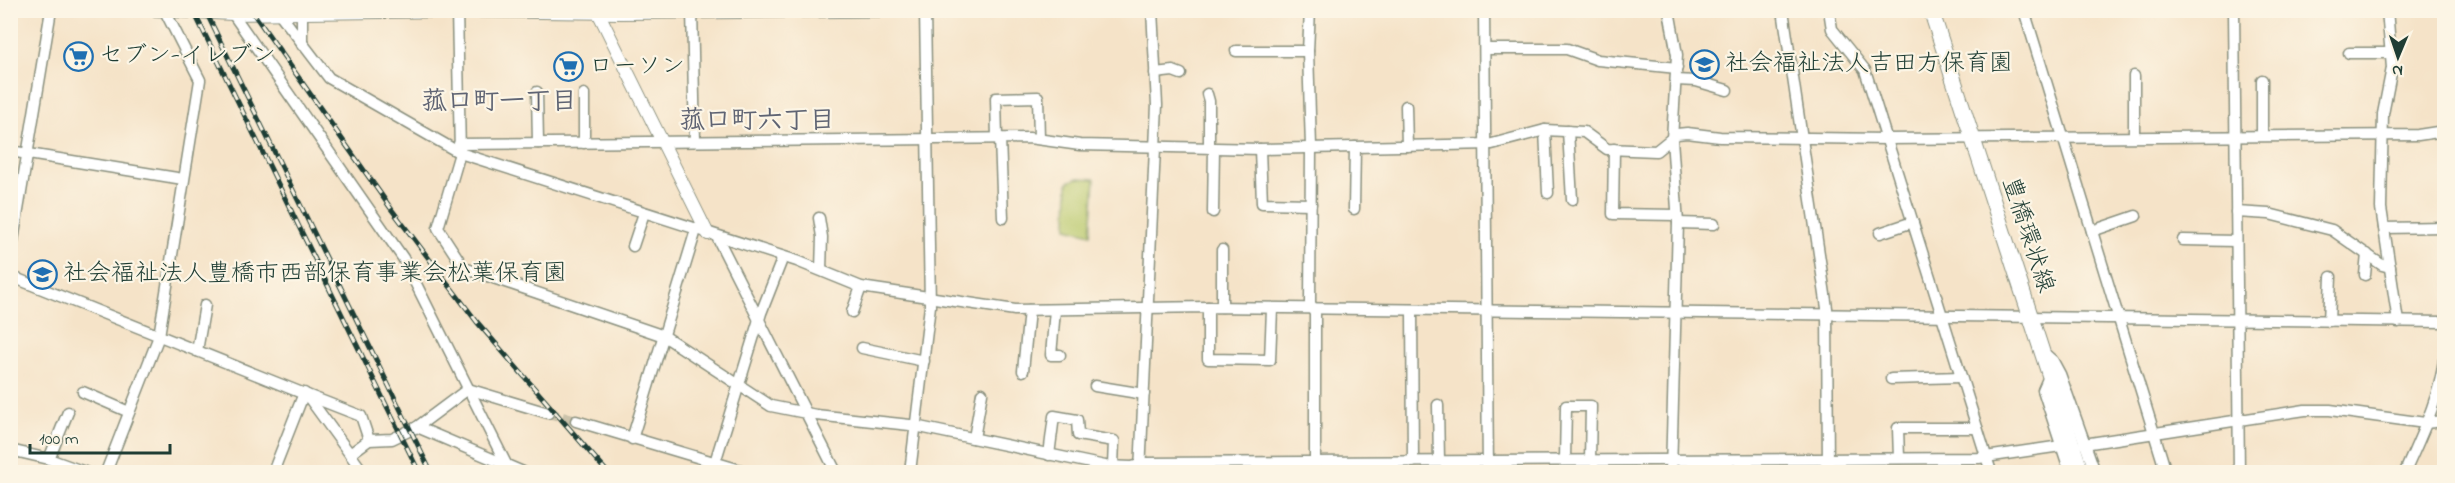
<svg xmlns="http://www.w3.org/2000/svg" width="2455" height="483" font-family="'Indie Flower','Klee One',sans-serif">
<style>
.park{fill:#b8c86b;stroke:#6c8250;stroke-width:1.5}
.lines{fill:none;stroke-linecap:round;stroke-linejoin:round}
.minor-tunnel{stroke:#cac2aa;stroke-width:10;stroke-dasharray:10 5;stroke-linecap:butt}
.minor-casing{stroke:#8a907e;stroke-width:13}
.tertiary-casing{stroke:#8a907e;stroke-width:14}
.secondary-casing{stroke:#8a907e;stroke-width:17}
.minor{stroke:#fff;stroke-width:10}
.tertiary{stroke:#fff;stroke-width:12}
.secondary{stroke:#fff;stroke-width:15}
.rail-casing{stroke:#1f3d34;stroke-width:5}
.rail{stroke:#fcf5e5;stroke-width:3;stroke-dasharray:9;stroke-linecap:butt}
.labels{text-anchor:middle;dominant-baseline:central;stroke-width:4.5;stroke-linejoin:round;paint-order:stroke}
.poi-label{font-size:24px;fill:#1f3d34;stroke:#fcf5e5;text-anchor:start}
.street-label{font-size:24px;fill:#1f3d34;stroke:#fcf5e5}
.neighbourhood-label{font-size:26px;font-weight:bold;fill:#5f6473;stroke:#fcf5e5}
</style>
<rect width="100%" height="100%" fill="#fcf5e5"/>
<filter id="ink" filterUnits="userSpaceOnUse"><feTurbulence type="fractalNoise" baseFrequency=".0167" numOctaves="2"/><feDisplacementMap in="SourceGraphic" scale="12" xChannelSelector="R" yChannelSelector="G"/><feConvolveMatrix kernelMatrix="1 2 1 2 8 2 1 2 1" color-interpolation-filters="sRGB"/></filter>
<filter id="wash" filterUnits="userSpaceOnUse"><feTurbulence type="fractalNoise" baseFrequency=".008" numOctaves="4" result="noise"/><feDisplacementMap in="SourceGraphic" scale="24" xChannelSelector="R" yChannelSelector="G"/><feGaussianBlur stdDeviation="1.35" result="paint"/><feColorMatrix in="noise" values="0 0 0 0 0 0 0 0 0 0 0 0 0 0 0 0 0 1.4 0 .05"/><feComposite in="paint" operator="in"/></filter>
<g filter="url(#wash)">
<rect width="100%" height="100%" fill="#f5e3c8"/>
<polygon class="park" points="1078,178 1095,179 1091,234 1067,228 1068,182"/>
</g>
<g filter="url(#ink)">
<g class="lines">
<polyline class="minor-tunnel" points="548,413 576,421"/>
<defs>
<g id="minor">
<polyline points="277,10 329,78 460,153 797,261 861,287 1015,310 1208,307 2444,322"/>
<polyline points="302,10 302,45"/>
<polyline points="457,10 460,153 438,228 464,268 664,336 771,406 816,415 910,425 1105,466 1132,467 1146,463 1979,458 2061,446"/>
<polyline points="692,10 695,141"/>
<polyline points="1310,10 1308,51 1311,147 1310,303 1315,314 1315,472"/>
<polyline points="1484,10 1488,472"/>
<polyline points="1669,10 1677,55 1672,139 1678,223 1671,472"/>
<polyline points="1783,10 1827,308 1828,472"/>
<polyline points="1829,10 1832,29 1865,70 1991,472"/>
<polyline points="2024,10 2166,472"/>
<polyline points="2234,10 2239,472"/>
<polyline points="2387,10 2392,68 2383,114 2381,208 2398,322"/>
<polyline points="233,14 403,258 510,472"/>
<polyline points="1485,49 1567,49 1598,60 1677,68"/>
<polyline points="1236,51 1308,51"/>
<polyline points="2349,53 2391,53"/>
<polyline points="1155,73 1173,71 1181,74"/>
<polyline points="1676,80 1696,81 1727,90"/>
<polyline points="2262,80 2262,135"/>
<polyline points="537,92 538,143"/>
<polyline points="1207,94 1209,101 1209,148"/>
<polyline points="1406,106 1407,146"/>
<polyline points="1545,130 1548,193"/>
<polyline points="1568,131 1572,200"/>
<polyline points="2134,136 2134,76"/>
<polyline points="997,138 996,98 1038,97 1039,139"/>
<polyline points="1000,138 1003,218"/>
<polyline points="584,143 584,94"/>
<polyline points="459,144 1029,138 1080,145 1260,149 1492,144 1545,130 1584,132 1607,149 1656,151 1677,134 1687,133 1720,137 1887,139 2418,135 2444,131"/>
<polyline points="1260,149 1262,203 1311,204"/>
<polyline points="1614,149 1613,214 1676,215"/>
<polyline points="10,151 183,179"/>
<polyline points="1354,209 1355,147"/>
<polyline points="1213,212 1214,148"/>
<polyline points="2236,212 2269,214 2332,230 2382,265 2390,267"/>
<polyline points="819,218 822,237 821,270"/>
<polyline points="1678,223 1714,224"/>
<polyline points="2384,228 2444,227"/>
<polyline points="2092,231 2136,216"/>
<polyline points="1880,233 1913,222"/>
<polyline points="717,237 836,472"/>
<polyline points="2183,240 2236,241"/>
<polyline points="633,246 644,213"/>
<polyline points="1222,250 1222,307"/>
<polyline points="10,259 51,10"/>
<polyline points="2365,275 2367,254"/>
<polyline points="10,276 307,395 363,472"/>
<polyline points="1208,307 1208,359 1270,360 1272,309"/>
<polyline points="1055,310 1051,355 1060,355"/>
<polyline points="1412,310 1413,462"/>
<polyline points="852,312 861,287"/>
<polyline points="2329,321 2331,277"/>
<polyline points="862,348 924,361"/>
<polyline points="197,351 205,305"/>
<polyline points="2044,353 2053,361 2060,374 2095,472"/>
<polyline points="1023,371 1029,310"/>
<polyline points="2050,374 2043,390 2070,472"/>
<polyline points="1891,379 1961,377"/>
<polyline points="1095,386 1144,394"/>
<polyline points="83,392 129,412"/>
<polyline points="307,395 361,416 369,440"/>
<polyline points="1438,405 1439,461"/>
<polyline points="576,421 747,472"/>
<polyline points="417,427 523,472"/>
<polyline points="974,438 982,393"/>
<polyline points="632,439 696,230"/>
<polyline points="2084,444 2305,410 2330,410 2425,423 2444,421"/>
<polyline points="10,450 49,459 85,472"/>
<polyline points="350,454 369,440 392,439 417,427 468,389 548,413"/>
<polyline points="1049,455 1054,416 1077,420 1078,435 1114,441 1113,466"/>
<polyline points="1899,458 1898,428 1977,428"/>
<polyline points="49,459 68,412"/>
<polyline points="1565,460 1566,406 1591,406 1590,460"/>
<polyline points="106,472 159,336 200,80 166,13"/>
<polyline points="273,472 304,393"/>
<polyline points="712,472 761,313 783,257"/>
<polyline points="910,472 930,306 925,10"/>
<polyline points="1140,472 1157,105 1152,10"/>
<path d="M2405,472C2421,435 2439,400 2444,360"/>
</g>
<g id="tertiary">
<polyline points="153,10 233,14 457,11 621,13 953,10"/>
<polyline points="597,10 708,234"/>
</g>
<polyline id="secondary" points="1931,10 2081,472"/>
</defs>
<use href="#minor" class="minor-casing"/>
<use href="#tertiary" class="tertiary-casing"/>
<use href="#secondary" class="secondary-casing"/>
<use href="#minor" class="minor"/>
<use href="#tertiary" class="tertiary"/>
<use href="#secondary" class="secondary"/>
<defs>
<g id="rail">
<polyline points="193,10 419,472"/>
<polyline points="205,10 431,472"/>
<polyline points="251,10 392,210 477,322 607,472"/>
</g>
</defs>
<use href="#rail" class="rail-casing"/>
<use href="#rail" class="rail"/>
</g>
</g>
<defs>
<symbol id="supermarket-ring" viewBox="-11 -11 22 22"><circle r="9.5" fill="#fcf5e5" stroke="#1f6fb2" stroke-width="1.5"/><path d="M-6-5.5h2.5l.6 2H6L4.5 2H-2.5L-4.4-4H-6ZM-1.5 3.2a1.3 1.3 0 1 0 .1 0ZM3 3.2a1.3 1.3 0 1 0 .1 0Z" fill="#1f6fb2"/></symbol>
<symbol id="school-ring" viewBox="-11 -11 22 22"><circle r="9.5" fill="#fcf5e5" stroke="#1f6fb2" stroke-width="1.5"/><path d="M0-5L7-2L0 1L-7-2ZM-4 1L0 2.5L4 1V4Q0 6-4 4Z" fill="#1f6fb2"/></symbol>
</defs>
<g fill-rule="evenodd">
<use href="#supermarket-ring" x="62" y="40" width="33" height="33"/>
<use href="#school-ring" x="1688" y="48" width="33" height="33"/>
<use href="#supermarket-ring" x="552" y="50" width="33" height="33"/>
<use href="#school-ring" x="26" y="258" width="33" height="33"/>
</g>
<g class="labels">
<g class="poi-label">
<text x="99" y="56">セブン-イレブン</text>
<text x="1725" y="64">社会福祉法人吉田方保育園</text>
<text x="589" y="67">ローソン</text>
<text x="63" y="274">社会福祉法人豊橋市西部保育事業会松葉保育園</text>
</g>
<g class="street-label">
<text transform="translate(2027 235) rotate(72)">豊橋環状線</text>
</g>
<g class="neighbourhood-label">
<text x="499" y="103">菰口町一丁目</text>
<text x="757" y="122">菰口町六丁目</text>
</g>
</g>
<rect width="2455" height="483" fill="none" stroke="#fcf5e5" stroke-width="36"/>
<g transform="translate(2398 57) rotate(182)" stroke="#fcf5e5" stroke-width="4.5" paint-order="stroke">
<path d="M0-4.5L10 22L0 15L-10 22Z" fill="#1f3d34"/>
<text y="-9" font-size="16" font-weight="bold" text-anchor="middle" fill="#1f3d34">N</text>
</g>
<path d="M30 444v9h140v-9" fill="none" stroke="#1f3d34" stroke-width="3"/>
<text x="39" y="444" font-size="18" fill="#1f3d34" stroke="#fcf5e5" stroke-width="4.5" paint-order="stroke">100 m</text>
</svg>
